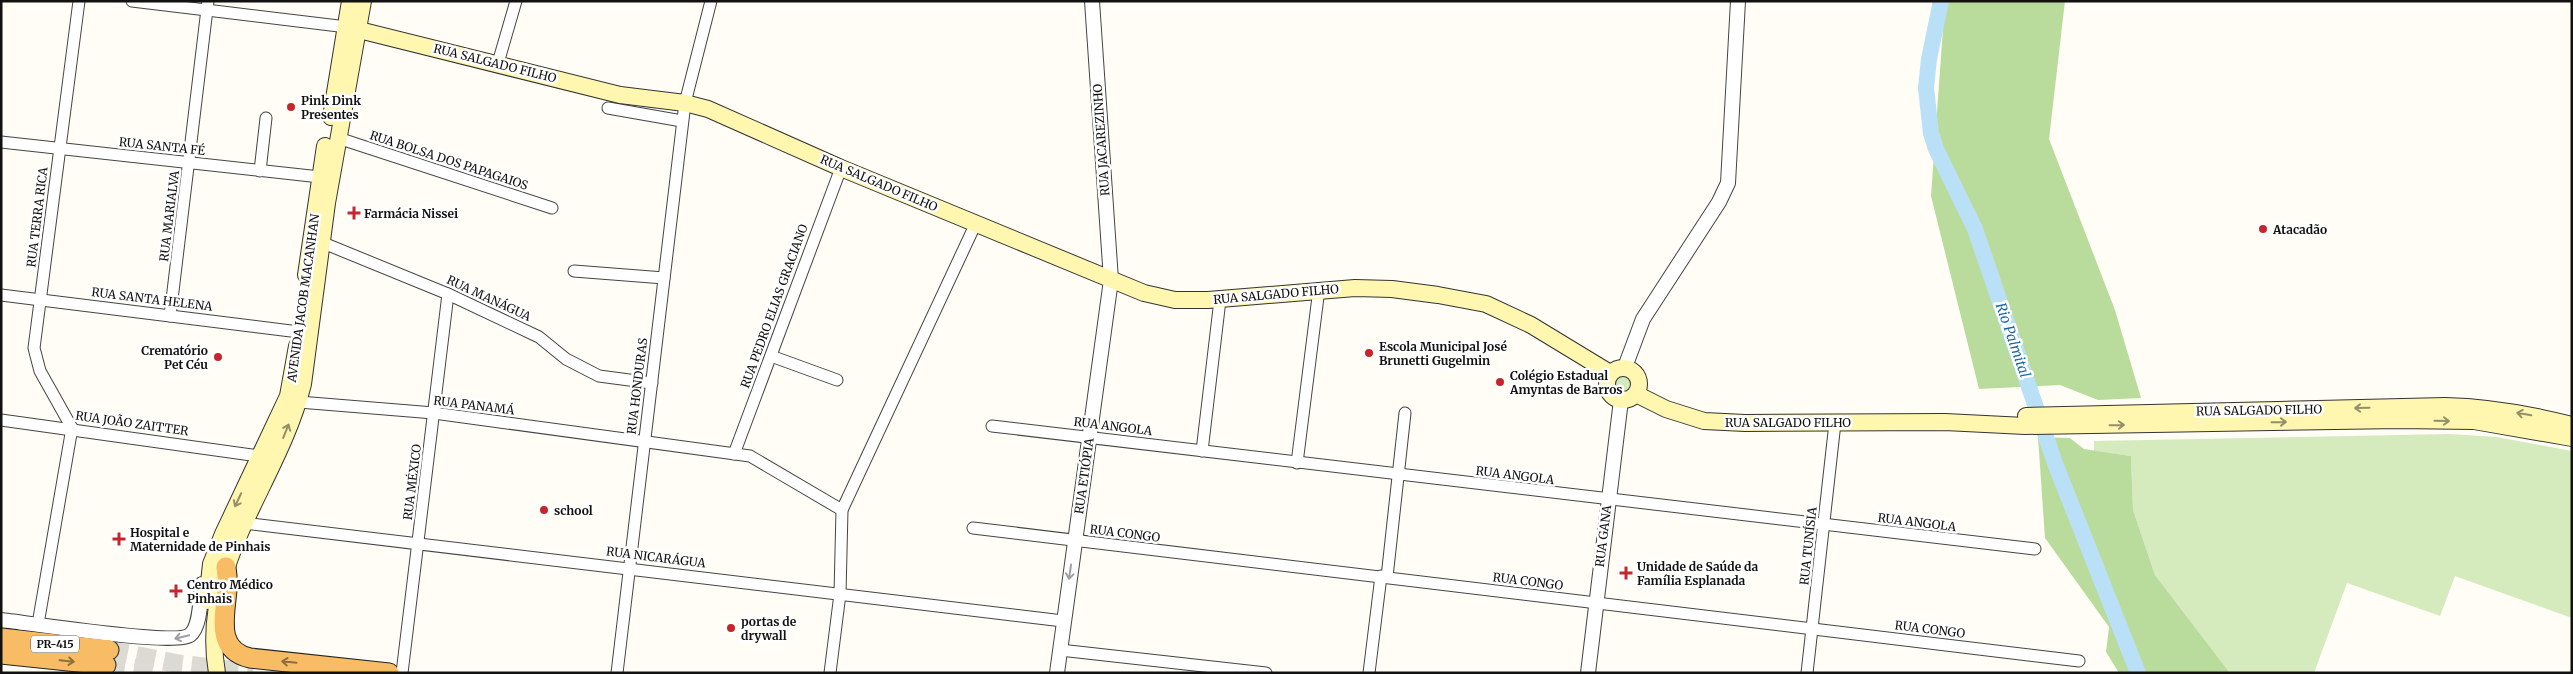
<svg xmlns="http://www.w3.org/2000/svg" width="2573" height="674" font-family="Merriweather,serif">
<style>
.green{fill:#d5ebbd}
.forest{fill:#b9dc9c}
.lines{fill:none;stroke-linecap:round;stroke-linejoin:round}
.river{stroke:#b9e0f7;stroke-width:16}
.trunk-tunnel{stroke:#dbdad3;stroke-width:19;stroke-dasharray:19 9;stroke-linecap:butt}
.minor-casing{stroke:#444;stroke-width:13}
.tertiary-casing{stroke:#444;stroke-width:16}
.secondary-casing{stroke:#333;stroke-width:18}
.trunk-casing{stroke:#222;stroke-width:21}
.minor{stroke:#fff;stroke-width:11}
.tertiary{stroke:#fff;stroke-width:14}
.secondary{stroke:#fff6b0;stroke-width:16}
.trunk{stroke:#f7bc64;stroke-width:19}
.oneway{stroke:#948f68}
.oneway2{stroke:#a0a0a0}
.oneway3{stroke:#906f3f}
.poi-dot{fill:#c4262e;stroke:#fff;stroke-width:2}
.labels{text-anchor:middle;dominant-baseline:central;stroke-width:5;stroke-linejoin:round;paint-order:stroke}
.shield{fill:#fff;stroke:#585858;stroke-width:1}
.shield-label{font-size:11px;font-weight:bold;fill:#111}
.street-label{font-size:12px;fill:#111;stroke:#fff}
.poi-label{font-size:12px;font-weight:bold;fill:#111;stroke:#fff;text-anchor:start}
.water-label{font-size:14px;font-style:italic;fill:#1768a6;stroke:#fff}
</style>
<rect width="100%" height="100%" fill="#fffdf5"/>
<g class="green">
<circle cx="1623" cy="383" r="9"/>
<polygon points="2449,434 2497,437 2572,451 2572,618 2455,576 2440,616 2347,583 2314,673 2230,673 2155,575 2133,510 2131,456 2094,451 2094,441"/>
</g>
<g class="forest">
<polygon points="1945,1 2065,1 2049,139 2115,310 2141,398 2098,400 2060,385 1979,389 1931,196"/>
<polygon points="2038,437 2070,438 2084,449 2131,456 2133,510 2155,575 2230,673 2119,673 2106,652 2109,627 2045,538"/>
</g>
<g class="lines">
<polyline class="river" points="1941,1 1929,59 1926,88 1931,133 1936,149 1975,229 2056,466 2138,673"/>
<g class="trunk-tunnel">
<polyline points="109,650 179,664 253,673"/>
<polyline points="106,665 159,672"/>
</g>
<defs>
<g id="minor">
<polyline points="132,1 347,27"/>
<polyline points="498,63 516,1"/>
<polyline points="608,108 682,121"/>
<polyline points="338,138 552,208"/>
<polyline points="1,142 320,177"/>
<polyline points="260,171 266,118"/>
<polyline points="316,240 448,294 539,337 566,359 599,376 652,383"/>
<polyline points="574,271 664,278"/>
<polyline points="1,295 299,332"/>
<polyline points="170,316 208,1"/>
<polyline points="771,356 837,380"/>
<polyline points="299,402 434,413 750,456 842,510"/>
<polyline points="1,420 259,456"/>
<polyline points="992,426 2035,549"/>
<polyline points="72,428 40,371 34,348 79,1"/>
<polyline points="1202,451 1220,300"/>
<polyline points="734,454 841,168"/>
<polyline points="1297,463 1319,289"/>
<polyline points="244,523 1063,621"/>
<polyline points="973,528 2079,661"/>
<polyline points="1387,577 1405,413"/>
<polyline points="38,624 72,428"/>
<polyline points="1060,650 1266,673"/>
<polyline points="402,673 448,294"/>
<polyline points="617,673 685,103 711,1"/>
<polyline points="830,673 840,594 842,510 976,223"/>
<polyline points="1369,673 1381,576"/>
<polyline points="1807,673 1835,423"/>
</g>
<g id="tertiary">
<polyline points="1625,367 1643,319 1719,202 1728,183 1738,1"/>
<path d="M1,620C28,623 176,646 190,635C201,626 200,598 202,584"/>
<polyline points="1057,673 1111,280 1092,1"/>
<polyline points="1588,673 1621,400"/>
</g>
<g id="secondary">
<polyline points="347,27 620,95 685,103 708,109 841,168 1144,293 1175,300 1208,300 1355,288 1392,289 1438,295 1486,304 1531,325 1610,373"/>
<polyline points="331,117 350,1"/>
<polyline points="306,275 325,146"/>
<circle cx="1623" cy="384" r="16"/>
<polyline points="1636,394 1666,409 1704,421 1745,423 1945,422 2025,426 2399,420 2474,421 2572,438"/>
<path d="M2026,416L2445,406C2489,407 2529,414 2572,425"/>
<polyline points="207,601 211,564 223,534 288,396 297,346"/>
<path d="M217,673C198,563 278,485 303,384L327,203L363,1"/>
</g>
<g id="trunk">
<path d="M226,567C227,574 228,582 227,590C225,616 215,650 250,658L389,673"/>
<polyline points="1,638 109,650"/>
<polyline points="1,654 106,665"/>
</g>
</defs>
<use href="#minor" class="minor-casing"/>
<use href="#tertiary" class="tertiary-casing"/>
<use href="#secondary" class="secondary-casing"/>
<use href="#trunk" class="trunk-casing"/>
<use href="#minor" class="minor"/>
<use href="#tertiary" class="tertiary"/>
<use href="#secondary" class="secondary"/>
<use href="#trunk" class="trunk"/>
</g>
<defs><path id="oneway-shaft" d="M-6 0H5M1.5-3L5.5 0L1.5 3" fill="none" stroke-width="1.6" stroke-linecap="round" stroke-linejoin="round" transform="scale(1.25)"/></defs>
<g class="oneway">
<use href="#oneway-shaft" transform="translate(2362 408) rotate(179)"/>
<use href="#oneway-shaft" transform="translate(2524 414) rotate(-170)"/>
<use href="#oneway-shaft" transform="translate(2442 421) rotate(1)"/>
<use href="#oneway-shaft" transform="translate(2279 422) rotate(-1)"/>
<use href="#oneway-shaft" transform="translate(2117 425) rotate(-1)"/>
<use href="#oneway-shaft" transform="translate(286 431) rotate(-68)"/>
<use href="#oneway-shaft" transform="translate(238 500) rotate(115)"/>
</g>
<g class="oneway2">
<use href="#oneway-shaft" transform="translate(1070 572) rotate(98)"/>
<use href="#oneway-shaft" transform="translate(182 637) rotate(167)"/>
</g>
<g class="oneway3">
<use href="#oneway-shaft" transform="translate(67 661) rotate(6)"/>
<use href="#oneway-shaft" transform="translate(289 662) rotate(-174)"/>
</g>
<g class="poi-dot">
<circle cx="291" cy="107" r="5"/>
<path d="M351.5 205.5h5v5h5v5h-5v5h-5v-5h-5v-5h5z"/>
<circle cx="2263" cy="229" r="5"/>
<circle cx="1369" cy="353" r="5"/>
<circle cx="218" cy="357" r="5"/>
<circle cx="1500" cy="382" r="5"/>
<circle cx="544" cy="510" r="5"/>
<path d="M116.5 531.5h5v5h5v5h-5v5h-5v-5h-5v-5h5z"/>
<path d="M1623.5 565.5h5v5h5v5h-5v5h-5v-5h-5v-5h5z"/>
<path d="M173.5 583.5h5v5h5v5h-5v5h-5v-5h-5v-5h5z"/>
<circle cx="731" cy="628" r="5"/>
</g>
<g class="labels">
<rect class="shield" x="31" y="635.5" width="48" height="17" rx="4"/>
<g class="shield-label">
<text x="55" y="644">PR-415</text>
</g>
<g class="street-label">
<text transform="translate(495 63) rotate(14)">RUA SALGADO FILHO</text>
<text transform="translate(1101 140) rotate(-94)">RUA JACAREZINHO</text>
<text transform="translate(162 146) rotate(6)">RUA SANTA FÉ</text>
<text transform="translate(449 160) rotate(18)">RUA BOLSA DOS PAPAGAIOS</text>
<text transform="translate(879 183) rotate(23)">RUA SALGADO FILHO</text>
<text transform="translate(169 216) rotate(-83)">RUA MARIALVA</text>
<text transform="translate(37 217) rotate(-83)">RUA TERRA RICA</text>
<text transform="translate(1276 294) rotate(-5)">RUA SALGADO FILHO</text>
<text transform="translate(303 298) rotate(-82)">AVENIDA JACOB MACANHAN</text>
<text transform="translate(489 298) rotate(25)">RUA MANÁGUA</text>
<text transform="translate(152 299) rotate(7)">RUA SANTA HELENA</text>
<text transform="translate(774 306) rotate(-70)">RUA PEDRO ELIAS GRACIANO</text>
<text transform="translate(637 386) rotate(-83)">RUA HONDURAS</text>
<text transform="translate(474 405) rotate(7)">RUA PANAMÁ</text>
<text transform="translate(2259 410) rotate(-1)">RUA SALGADO FILHO</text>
<text x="1788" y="422">RUA SALGADO FILHO</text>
<text transform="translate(132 423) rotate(8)">RUA JOÃO ZAITTER</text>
<text transform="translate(1113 426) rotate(7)">RUA ANGOLA</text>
<text transform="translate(1515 475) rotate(7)">RUA ANGOLA</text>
<text transform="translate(1084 476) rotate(-82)">RUA ETIÓPIA</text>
<text transform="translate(412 482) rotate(-83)">RUA MÉXICO</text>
<text transform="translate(1917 522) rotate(7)">RUA ANGOLA</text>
<text transform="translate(1125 533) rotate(7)">RUA CONGO</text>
<text transform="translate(1603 536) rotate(-83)">RUA GANA</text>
<text transform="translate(1808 546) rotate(-84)">RUA TUNÍSIA</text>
<text transform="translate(656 557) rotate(7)">RUA NICARÁGUA</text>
<text transform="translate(1528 581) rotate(7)">RUA CONGO</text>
<text transform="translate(1930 629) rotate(7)">RUA CONGO</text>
</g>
<g class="poi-label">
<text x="301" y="100">Pink Dink<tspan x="301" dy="14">Presentes</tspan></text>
<text x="364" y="213">Farmácia Nissei</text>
<text x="2273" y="229">Atacadão</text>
<text x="1379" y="346">Escola Municipal José<tspan x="1379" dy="14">Brunetti Gugelmin</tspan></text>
<text x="208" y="350" text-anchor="end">Crematório<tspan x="208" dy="14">Pet Céu</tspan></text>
<text x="1510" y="375">Colégio Estadual<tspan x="1510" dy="14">Amyntas de Barros</tspan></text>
<text x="554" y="510">school</text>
<text x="130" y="532">Hospital e<tspan x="130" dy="14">Maternidade de Pinhais</tspan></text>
<text x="1637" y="566">Unidade de Saúde da<tspan x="1637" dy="14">Família Esplanada</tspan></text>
<text x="187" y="584">Centro Médico<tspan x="187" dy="14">Pinhais</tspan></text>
<text x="741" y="621">portas de<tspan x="741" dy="14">drywall</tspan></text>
</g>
<g class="water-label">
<text transform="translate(2013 340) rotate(71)">Rio Palmital</text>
</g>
</g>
<rect width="2573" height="674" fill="none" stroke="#111111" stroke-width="5"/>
</svg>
